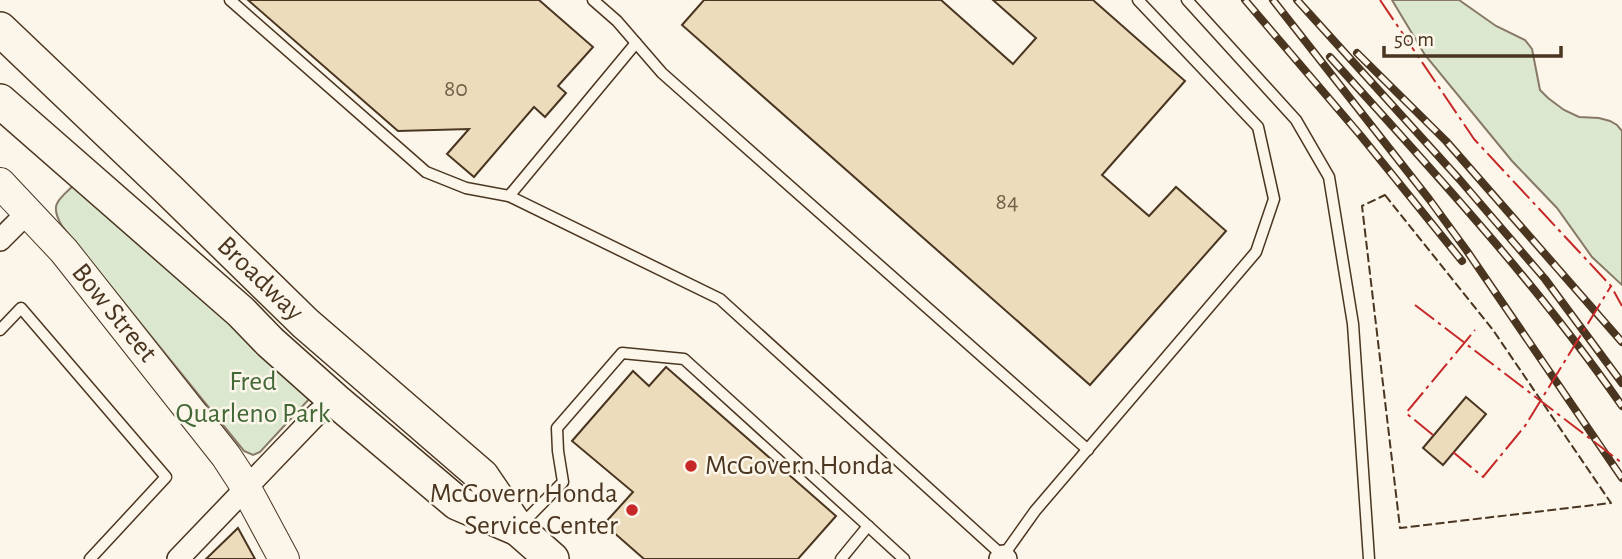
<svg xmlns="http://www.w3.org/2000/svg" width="1622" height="559" font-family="'Alegreya Sans',sans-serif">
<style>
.green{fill:#dce7d0;stroke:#887966;stroke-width:2}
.building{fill:#ecdcbc;stroke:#4a3520;stroke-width:2}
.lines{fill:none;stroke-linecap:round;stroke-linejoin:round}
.lane-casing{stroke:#4a3520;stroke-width:13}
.street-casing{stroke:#4a3520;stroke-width:24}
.secondary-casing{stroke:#4a3520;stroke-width:32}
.primary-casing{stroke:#4a3520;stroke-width:36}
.lane{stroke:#fbf6e9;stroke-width:10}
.street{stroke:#fbf6e9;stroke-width:21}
.secondary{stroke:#fbf6e9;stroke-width:30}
.primary{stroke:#fbf6e9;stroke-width:33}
.rail-casing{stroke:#4a3520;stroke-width:8}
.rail{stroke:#fbf6e9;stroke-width:5;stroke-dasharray:16;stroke-linecap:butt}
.fence{stroke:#4a3520;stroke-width:2;stroke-dasharray:9 3.5;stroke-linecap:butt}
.power{stroke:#c62828;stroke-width:2;stroke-dasharray:24 5 3.5 5;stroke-linecap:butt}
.poi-dot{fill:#c62828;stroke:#fbf6e9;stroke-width:2.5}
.labels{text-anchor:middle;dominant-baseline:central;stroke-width:5;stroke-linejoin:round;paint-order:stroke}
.number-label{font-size:24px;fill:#725f47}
.street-label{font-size:28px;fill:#4a3520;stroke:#fbf6e9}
.park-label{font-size:28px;fill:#436837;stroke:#fbf6e9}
.poi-label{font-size:28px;fill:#4a3520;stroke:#fbf6e9;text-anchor:start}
</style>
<rect width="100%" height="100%" fill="#fbf6e9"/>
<g class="green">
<polygon points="1392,0 1459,0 1496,26 1525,40 1532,49 1540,90 1548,98 1564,110 1579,117 1599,118 1610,121 1617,125 1622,131 1622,285 1592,257 1557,208 1512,161 1425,55"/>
<path d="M75,184L311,397L260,452L253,455L244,451L62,226C49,204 58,200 75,184Z"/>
</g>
<g class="building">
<polygon points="248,0 539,0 593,47 558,86 566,93 545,117 534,107 474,177 447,154 469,129 398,131"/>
<polygon points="704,0 941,0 1013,64 1036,38 993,0 1093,0 1185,81 1102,175 1149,216 1176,187 1226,231 1090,385 682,25"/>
<polygon points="666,367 836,516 798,559 644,559 604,524 633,492 572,441 633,371 649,386"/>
<polygon points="1466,397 1486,414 1443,465 1423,448"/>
<polygon points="238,528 255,559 206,559"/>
</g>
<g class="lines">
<defs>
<g id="lane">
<polyline points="230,0 426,172 466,188 509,196"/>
<polyline points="593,0 617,21 662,73 1088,450"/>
<polyline points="1187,0 1296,120 1329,177 1353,324 1369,559"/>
<polyline points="636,43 509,196 720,299 1003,556 1035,511 1256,252 1274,199 1258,127 1138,0"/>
<polyline points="0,330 21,308 166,477 90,559"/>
<polyline points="521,525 563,482 558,451 557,428 622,353 684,359 868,526 841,559"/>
<polyline points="868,526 904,559"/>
</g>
<g id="street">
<polyline points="0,240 28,212"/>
<polyline points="178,559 317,414 335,400"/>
<polyline points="1000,559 1003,556 1006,559"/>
</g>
<polyline id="secondary" points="0,183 64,251 226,456 241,479 284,559"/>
<g id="primary">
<polyline points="0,29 169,190 305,323 482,476 518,529 552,559"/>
<polyline points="0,101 241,312 270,342 335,400 457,503 518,529"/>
</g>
</defs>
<use href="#lane" class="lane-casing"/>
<use href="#street" class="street-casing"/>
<use href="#secondary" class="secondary-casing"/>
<use href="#primary" class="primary-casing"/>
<use href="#lane" class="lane"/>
<use href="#street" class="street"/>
<use href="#secondary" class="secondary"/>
<use href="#primary" class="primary"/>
<defs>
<g id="rail">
<polyline points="1245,0 1361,136 1462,261"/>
<polyline points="1273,0 1429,199 1467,251 1622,478"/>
<polyline points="1297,0 1460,180 1545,279 1622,383"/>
<polyline points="1357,53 1446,141 1622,342"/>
<path d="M1330,57C1432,170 1535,281 1622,406"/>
</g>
</defs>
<use href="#rail" class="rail-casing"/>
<use href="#rail" class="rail"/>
<polygon class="fence" points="1385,195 1493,330 1611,503 1400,528 1362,206"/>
<g class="power">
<polyline points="1380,0 1474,139 1611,286 1622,306"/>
<polyline points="1415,305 1622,463"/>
<polyline points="1433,435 1406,413 1475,330"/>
<polyline points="1453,452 1483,477 1525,426 1611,286"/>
</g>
</g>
<g class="poi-dot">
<circle cx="691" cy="466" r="7"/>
<circle cx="632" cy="510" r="7"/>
</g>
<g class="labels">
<g class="number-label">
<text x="456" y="89">80</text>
<text x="1007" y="202">84</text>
</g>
<g class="street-label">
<text transform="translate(260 279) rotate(44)">Broadway</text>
<text transform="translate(114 313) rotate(51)">Bow Street</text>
</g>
<g class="park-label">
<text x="253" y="382">Fred<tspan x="253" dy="32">Quarleno Park</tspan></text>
</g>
<g class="poi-label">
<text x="705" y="466">McGovern Honda</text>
<text x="618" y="494" text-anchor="end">McGovern Honda<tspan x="618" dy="32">Service Center</tspan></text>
</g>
</g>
<path d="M1384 46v10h177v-10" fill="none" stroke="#4a3520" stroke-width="3.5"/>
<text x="1394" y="46" font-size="21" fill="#4a3520" stroke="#fbf6e9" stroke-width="5" paint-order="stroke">50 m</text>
</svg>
